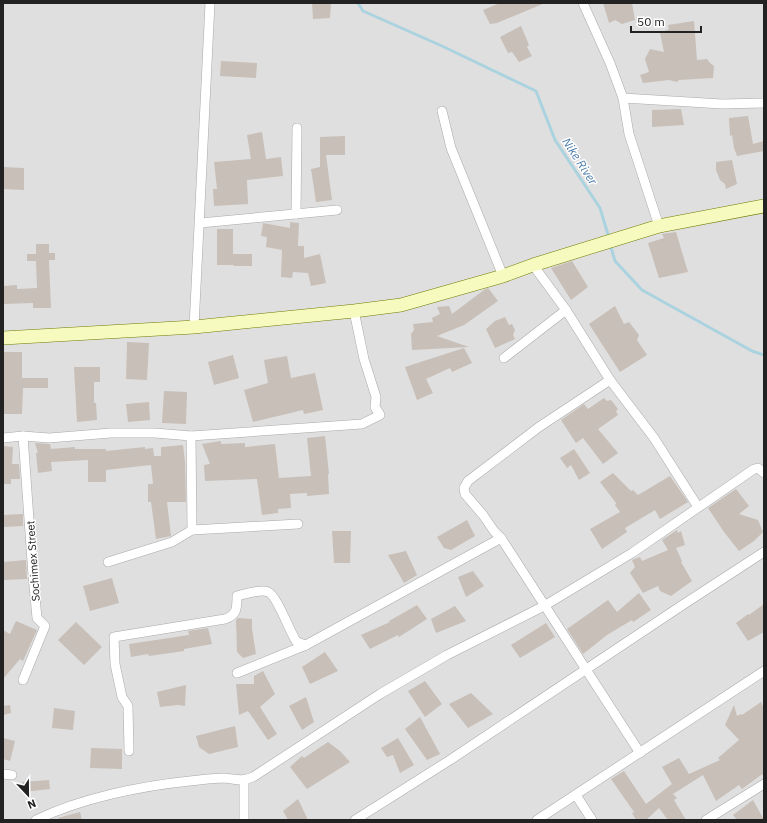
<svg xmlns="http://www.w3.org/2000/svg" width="767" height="823" font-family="'IBM Plex Sans',sans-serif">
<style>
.residential{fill:#e0dfdf}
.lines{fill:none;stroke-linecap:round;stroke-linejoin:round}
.stream{stroke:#aad3df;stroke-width:3}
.building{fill:#c7bfb8}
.minor-casing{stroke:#a9a9a9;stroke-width:10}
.secondary-casing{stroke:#707d05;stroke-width:14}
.minor{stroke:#fff;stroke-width:9}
.secondary{stroke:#f7fabf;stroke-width:13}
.labels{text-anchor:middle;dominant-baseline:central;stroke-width:3;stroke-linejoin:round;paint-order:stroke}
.street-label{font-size:11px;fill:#222;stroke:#fff}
.water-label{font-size:12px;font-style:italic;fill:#4a7aab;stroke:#fff}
</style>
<rect width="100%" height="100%" fill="#f2efe9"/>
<rect class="residential" x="3" y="3" width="761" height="817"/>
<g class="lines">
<g class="stream">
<polyline points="358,3 363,11 442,46 536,91 555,140 600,208 609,238"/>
<polyline points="610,244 615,261 642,290 752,351 764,355"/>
</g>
</g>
<g class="building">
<polygon points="312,3 331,3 330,18 313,19"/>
<polygon points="500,3 545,3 497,23 490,24 483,10"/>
<polygon points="603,3 632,3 635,20 622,24 615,20 609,23"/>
<polygon points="694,21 697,60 707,59 710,63 714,66 713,78 679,80 677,82 669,80 643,83 640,75 649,72 645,59 650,49 664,52 660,33 669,29 668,25"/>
<polygon points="521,26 529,45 527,47 532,56 519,62 512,52 508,53 500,37"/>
<polygon points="221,61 257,63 256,78 220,76"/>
<polygon points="681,109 684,125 652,127 652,110"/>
<polygon points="748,116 753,144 764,141 764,151 737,156 734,148 732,135 730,136 729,118"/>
<polygon points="262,132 266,159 281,157 283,176 247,180 248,204 214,206 213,189 217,189 214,162 251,159 247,135"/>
<polygon points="345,136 345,155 326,155 332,200 316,202 311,169 320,167 320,137"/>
<polygon points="732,160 737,184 726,189 725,184 720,180 716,170 716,162"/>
<polygon points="3,167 24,168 24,190 3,189"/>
<polygon points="290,222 299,223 298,246 304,246 304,258 320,254 326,283 311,286 308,273 293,272 292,278 281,277 282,250 266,247 267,237 261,236 263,223 290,228"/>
<polygon points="217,229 233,229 233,254 252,254 252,266 234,266 234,265 217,265"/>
<polygon points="676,232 688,272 659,278 648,243 664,238 662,234"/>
<polygon points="36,244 49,244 49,253 55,253 55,260 49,260 51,308 33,308 33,303 3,304 3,286 17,285 17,289 37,288 36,261 27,261 27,254 36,254"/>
<polygon points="572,261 588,287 571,300 551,268"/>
<polygon points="488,288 498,301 464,325 437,336 469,347 412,350 411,334 414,330 413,324 433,322 432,318 440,314 437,307 449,306 452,314 484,290"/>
<polygon points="615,306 624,324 629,322 639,335 637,340 647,355 620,372 589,324"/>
<polygon points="505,317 509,325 512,324 515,330 513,335 515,339 495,348 486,329 495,321"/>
<polygon points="127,342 149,343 147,380 126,379"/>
<polygon points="464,348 472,363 452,372 450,368 426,379 433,393 417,400 405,367"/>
<polygon points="3,352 22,352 22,378 48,378 48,388 23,388 22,414 3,414"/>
<polygon points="233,355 239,378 214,385 208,362"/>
<polygon points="287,356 291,378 315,373 323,410 304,414 303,410 253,422 244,390 268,383 264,360"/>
<polygon points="74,367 100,367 100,382 94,382 94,403 96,403 97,420 77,422"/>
<polygon points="164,391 187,392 186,424 162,423"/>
<polygon points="604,398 607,401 611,400 618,409 616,411 618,415 598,429 618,453 603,464 583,438 576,443 561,420 584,404 588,409"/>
<polygon points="149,402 150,420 128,422 126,404"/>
<polygon points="325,436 329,474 328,474 329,494 307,496 307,493 290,494 291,508 278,509 278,513 262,515 257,479 205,481 204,465 210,464 202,444 221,441 221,444 245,443 245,447 275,444 279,478 311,476 307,438"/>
<polygon points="35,443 50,444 51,449 75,447 75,449 106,449 106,451 145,447 145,449 153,448 154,456 161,456 161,447 183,445 185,462 186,502 167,502 171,536 156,539 151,502 148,502 148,484 153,484 151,465 106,470 106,482 88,482 88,460 51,462 52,471 38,473 36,453 38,453"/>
<polygon points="3,446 13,447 12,464 19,464 20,479 11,479 11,484 3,484"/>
<polygon points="574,449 590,473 579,480 571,465 567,468 560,458"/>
<polygon points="613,473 631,491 633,490 638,495 670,476 688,502 660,519 655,510 625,528 627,532 602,549 590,529 620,512 615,505 616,503 600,482"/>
<polygon points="736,489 749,506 739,514 758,520 763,532 754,541 739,551 724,532 708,508"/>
<polygon points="23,514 23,526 3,527 3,515"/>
<polygon points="467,520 475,536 451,550 444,548 437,537"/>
<polygon points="677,530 678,533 681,531 685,545 676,548 682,561 681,562 692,581 671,596 660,591 658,586 643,593 630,573 635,567 632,560 640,557 642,561 668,550 662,540"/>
<polygon points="332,531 351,531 350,563 334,563"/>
<polygon points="406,551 417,575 404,583 388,555"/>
<polygon points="26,560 27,579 3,580 3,562"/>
<polygon points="473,571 484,586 466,597 458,577"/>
<polygon points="112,578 119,603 90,611 83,586"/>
<polygon points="639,593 651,610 633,622 632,620 607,635 583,654 567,629 608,600 617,612"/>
<polygon points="764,604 764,632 748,641 736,623 748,614 749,615"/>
<polygon points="417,605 427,619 399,637 398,635 370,649 361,635 390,622 389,621"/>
<polygon points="455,606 466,621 436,633 431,619"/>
<polygon points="238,618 252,619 252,629 256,654 243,658 237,652 236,620"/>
<polygon points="16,621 37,630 23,661 20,659 3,679 3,630 10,634"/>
<polygon points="76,622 102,647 84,665 58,640"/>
<polygon points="546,623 555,637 520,658 511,645"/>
<polygon points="208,628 212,644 184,649 184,651 149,656 148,654 131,657 129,644 189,635 188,631"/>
<polygon points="325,652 338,671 310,684 302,667"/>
<polygon points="263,671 275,694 260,707 277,734 268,740 248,711 239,715 236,684 254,684 254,676"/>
<polygon points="425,681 442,704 425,717 408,691"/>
<polygon points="186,685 185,706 178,705 160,707 157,692"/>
<polygon points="471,693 493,714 468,728 449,704"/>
<polygon points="306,697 314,722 302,730 289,706"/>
<polygon points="761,702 764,708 764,774 761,775 742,789 739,785 716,801 703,775 673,794 677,798 674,800 686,820 668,820 659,808 646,820 636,820 632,813 634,812 611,779 624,771 646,804 672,784 662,767 679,758 689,774 720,760 718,758 739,740 725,725 734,705 737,716 741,714 742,715"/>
<polygon points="10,705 11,713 3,715 3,706"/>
<polygon points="54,708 75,711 73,730 52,728"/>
<polygon points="420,717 440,754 427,760 405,729"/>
<polygon points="235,726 238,747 209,754 199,747 196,736"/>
<polygon points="3,738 15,741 10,761 3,759"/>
<polygon points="398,738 414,765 400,773 393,755 387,757 381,748"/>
<polygon points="328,742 340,751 350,762 307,789 290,767 302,756 304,758"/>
<polygon points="91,748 122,749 122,769 90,768"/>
<polygon points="49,780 50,789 23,792 22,782"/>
<polygon points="298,799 308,820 288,820 283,811"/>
<polygon points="753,800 764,820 737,820 733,815"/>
<polygon points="80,812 82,820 58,820 58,818"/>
</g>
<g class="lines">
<defs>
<g id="minor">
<polyline points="583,3 610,63 623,98 629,134 659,226"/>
<polyline points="623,98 722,104 764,103"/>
<polyline points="442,111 451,148 503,276"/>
<polyline points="296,214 297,128"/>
<polyline points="200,223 337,210"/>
<polyline points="533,265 566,310 610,380 654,438 698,507"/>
<polyline points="194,327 210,3"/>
<polyline points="504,358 566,310"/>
<polyline points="610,380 539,427 468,481 464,488 465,494 483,515 494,531 501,538 640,753"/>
<polyline points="191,436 192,530"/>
<polyline points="3,438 23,436 49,438 111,433 155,433 191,436 362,424 380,415 375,407 376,397 364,359 354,311"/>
<polyline points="108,562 172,542 192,530 298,524"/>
<polyline points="237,673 306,645"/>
<polyline points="23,680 45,626 37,618 33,575 23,436"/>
<path d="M129,751L128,706L122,697L115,664L114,637L225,619C237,615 237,608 237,596C245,594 262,589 268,592C276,594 290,632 296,641L300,643L306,645L501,538"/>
<polyline points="3,774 12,775"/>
<polyline points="576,795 592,820"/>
<path d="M36,820C81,798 141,786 190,781C201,780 213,778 224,778C236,779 241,782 253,777L380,694L447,655L544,606L632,553L754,469L758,468L764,473"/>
<polyline points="244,820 244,780"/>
<polyline points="355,820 450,760 681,606 764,552"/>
<polyline points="537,820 764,671"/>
<polyline points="706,820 764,784"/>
</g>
<polyline id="secondary" points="3,338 194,327 354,311 401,305 503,276 533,265 659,226 764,206"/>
</defs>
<use href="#minor" class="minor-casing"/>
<use href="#secondary" class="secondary-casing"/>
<use href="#minor" class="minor"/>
<use href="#secondary" class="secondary"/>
</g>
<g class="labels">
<g class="street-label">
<text transform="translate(33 561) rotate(-94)">Sochimex Street</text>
</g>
<g class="water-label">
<text transform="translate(580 161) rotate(57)">Nike River</text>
</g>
</g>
<rect width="767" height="823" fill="none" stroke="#222222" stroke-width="8"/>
<g transform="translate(28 795) rotate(158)" stroke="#ffffff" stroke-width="3" paint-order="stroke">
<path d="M0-3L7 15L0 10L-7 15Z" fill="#222222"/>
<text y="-6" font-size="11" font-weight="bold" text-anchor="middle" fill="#222222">N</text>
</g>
<path d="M631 26v6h70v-6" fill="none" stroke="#222222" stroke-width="2"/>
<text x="637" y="26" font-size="12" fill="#222222" stroke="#ffffff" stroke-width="3" paint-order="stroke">50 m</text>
</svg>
